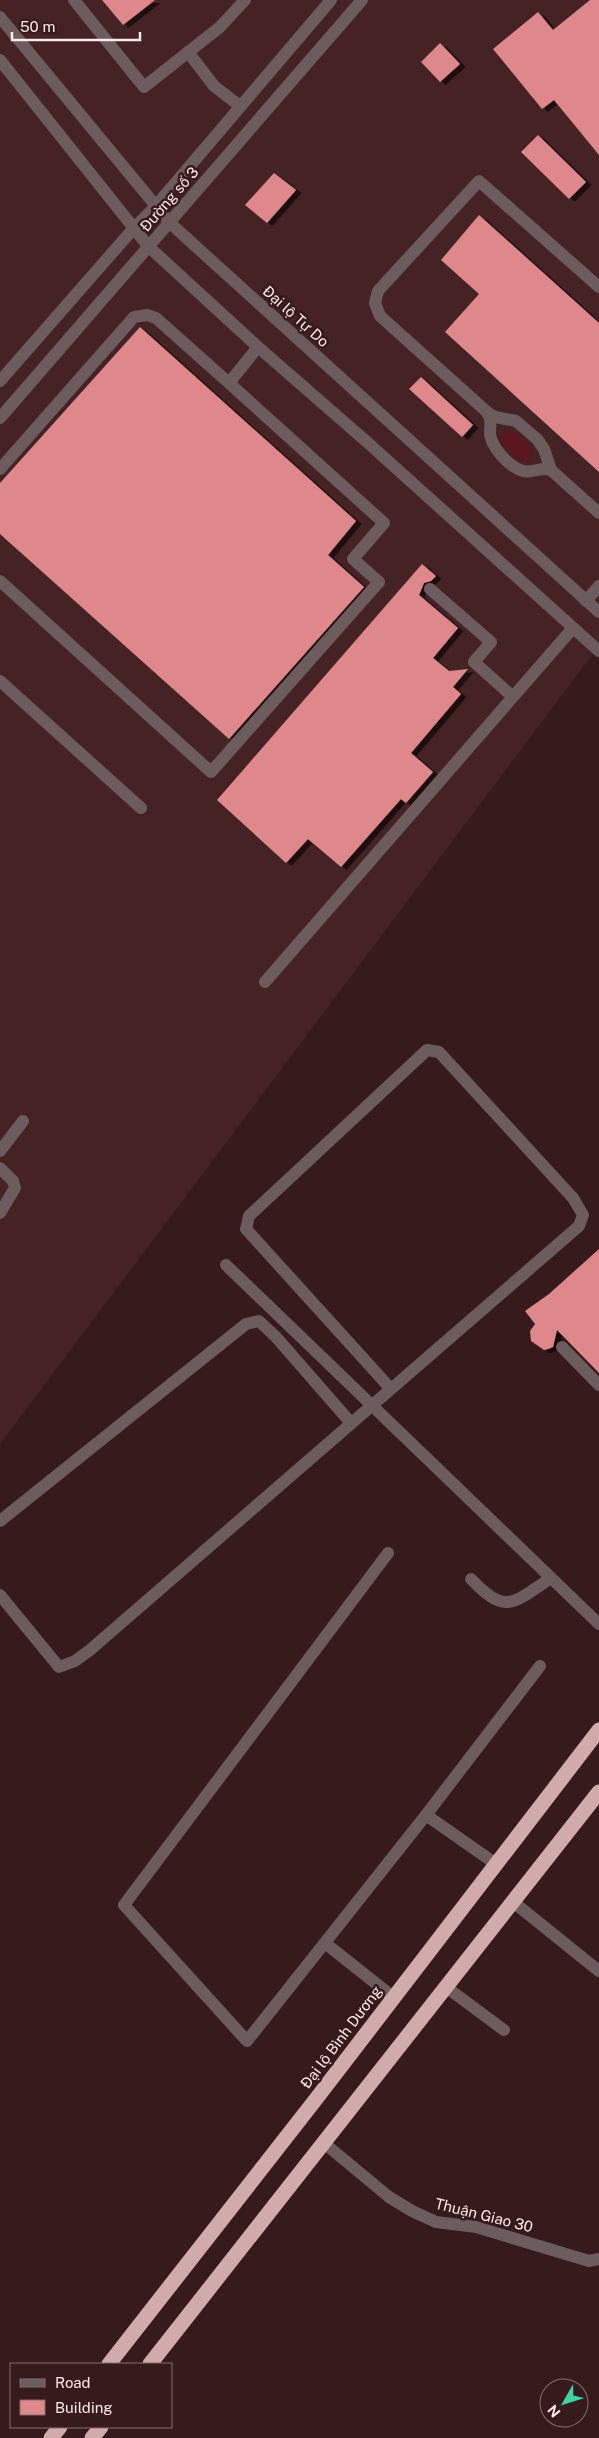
<svg xmlns="http://www.w3.org/2000/svg" width="599" height="2438" font-family="'Public Sans',sans-serif">
<style>
.built{fill:#452224}
.green{fill:#5a1720}
.building{fill:#de888c;filter:url(#shadow)}
.lines{fill:none;stroke-linecap:round;stroke-linejoin:round}
.minor{stroke:#6c5c5d;stroke-width:12}
.highway{stroke:#d1abac;stroke-width:15}
.labels{text-anchor:middle;dominant-baseline:central;stroke-width:5;stroke-linejoin:round;paint-order:stroke}
.street-label{font-size:15px;fill:#fee9e9;stroke:#361a1c}
</style>
<defs>
<filter id="shadow"><feDropShadow dx="5.5" dy="3" stdDeviation="0" flood-color="#0009"/></filter>
</defs>
<rect width="100%" height="100%" fill="#361a1c"/>
<polygon class="built" points="0,0 599,0 599,646 0,1444"/>
<path class="green" d="M507,430C518,431 533,445 533,455L527,462C516,462 501,447 500,436Z"/>
<g class="building">
<polygon points="102,0 155,0 123,25"/>
<polygon points="590,0 599,0 599,155 554,100 542,109 493,49 538,12 553,30"/>
<polygon points="440,43 460,64 440,82 421,62"/>
<polygon points="538,135 586,182 569,199 521,152"/>
<polygon points="274,173 296,190 267,223 245,205"/>
<polygon points="479,215 599,323 599,472 445,332 479,294 441,260"/>
<polygon points="140,327 356,521 328,555 364,587 229,739 0,534 0,483"/>
<polygon points="421,377 473,425 462,437 409,389"/>
<polygon points="422,564 436,576 431,581 424,583 419,595 458,628 433,658 449,671 468,669 453,687 461,694 411,753 433,772 406,803 401,799 341,867 308,839 286,863 217,800"/>
<polygon points="599,1249 599,1373 557,1330 553,1347 548,1349 544,1350 531,1341 530,1331 535,1324 525,1311 549,1294"/>
</g>
<g class="lines">
<g class="minor">
<polyline points="74,0 144,87 220,27 245,0"/>
<polyline points="0,17 170,223 599,612"/>
<polyline points="188,52 214,86 240,106"/>
<polyline points="0,60 149,247 258,347 367,442 599,651"/>
<path d="M599,287L479,181L378,291L375,303L380,316L486,411C492,419 490,424 490,434C492,448 507,464 520,470C531,475 540,466 551,470L599,513"/>
<polyline points="0,381 134,228 155,207 331,0"/>
<polyline points="488,413 495,417 516,421 537,439 544,449 551,470"/>
<polyline points="0,418 362,0"/>
<polyline points="0,469 134,317 147,315 156,318 229,383"/>
<polyline points="0,581 211,772 379,582 353,559 384,523 229,383 258,347"/>
<polyline points="430,589 491,642 474,662 512,696"/>
<polyline points="586,601 599,586"/>
<polyline points="0,681 141,808"/>
<polyline points="265,982 573,628"/>
<polyline points="0,1151 23,1121"/>
<polyline points="0,1168 13,1181 15,1188 0,1213"/>
<polyline points="226,1265 599,1624"/>
<polyline points="562,1347 599,1385"/>
<polyline points="0,1521 246,1324 259,1321 276,1337 351,1423"/>
<polyline points="388,1553 124,1905 247,2041 426,1815 540,1666"/>
<path d="M471,1579C506,1616 513,1603 551,1578"/>
<polyline points="0,1595 59,1667 75,1661 90,1650 579,1226 583,1215 573,1198 439,1052 427,1050 249,1216 246,1229 391,1389"/>
<polyline points="426,1815 496,1864"/>
<polyline points="512,1901 599,1971"/>
<polyline points="325,1943 393,1997"/>
<polyline points="446,1987 504,2030"/>
<polyline points="324,2143 389,2197 412,2211 436,2222 476,2227 589,2261 599,2259"/>
</g>
<g class="highway">
<polyline points="109,2364 316,2099 599,1730"/>
<polyline points="150,2364 599,1792"/>
<polyline points="51,2438 60,2427"/>
<polyline points="92,2438 101,2427"/>
</g>
</g>
<g class="labels">
<g class="street-label">
<text transform="translate(169 199) rotate(-49)">Đường số 3</text>
<text transform="translate(296 316) rotate(42)">Đại lộ Tự Do</text>
<text transform="translate(341 2037) rotate(-53)">Đại lộ Bình Dương</text>
<text transform="translate(484 2215) rotate(14)">Thuận Giao 30</text>
</g>
</g>
<rect x="10" y="2363" width="162" height="65" fill="#361a1c" stroke="#866d6e"/>
<rect x="20" y="2379" width="25" height="8" fill="#6c5c5d" stroke="#866d6e"/>
<text x="55" y="2388" font-size="15" fill="#fee9e9">Road</text>
<rect x="20" y="2400" width="25" height="15" fill="#de888c" stroke="#866d6e"/>
<text x="55" y="2413" font-size="15" fill="#fee9e9">Building</text>
<g transform="translate(564 2403) rotate(231)"><circle r="24" fill="#361a1c" stroke="#866d6e"/>
<path d="M0-4L9 19L0 12L-9 19Z" fill="#3dd4a3"/>
<text y="-8" font-size="14" font-weight="bold" text-anchor="middle" fill="#fee9e9">N</text>
</g>
<path d="M12 32v8h128v-8" fill="none" stroke="#fee9e9" stroke-width="2.5"/>
<text x="20" y="32" font-size="15" fill="#fee9e9" stroke="#361a1c" stroke-width="4" paint-order="stroke">50 m</text>
</svg>
